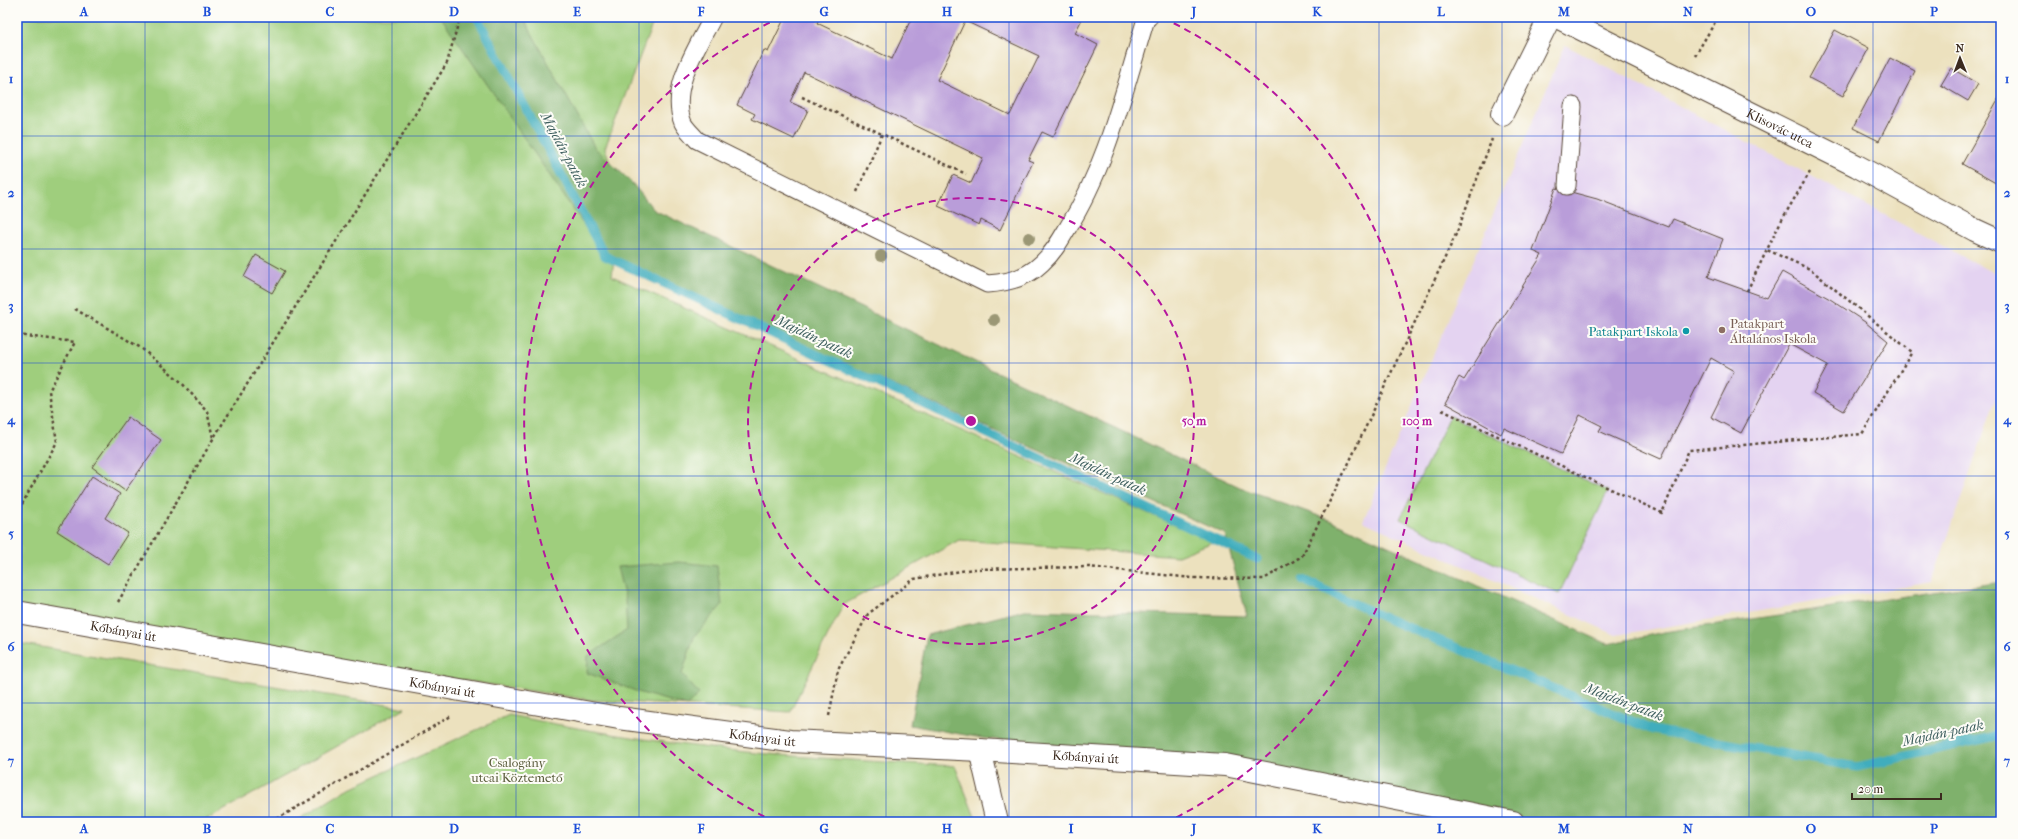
<svg xmlns="http://www.w3.org/2000/svg" width="2018" height="839" font-family="'IM FELL French Canon',serif">
<style>
.built{fill:#e4d3f1}
.green{fill:#9fce7d;stroke:#6d7c4e}
.forest{fill:#7fb16c;stroke:#5d6e45}
.lines{fill:none;stroke-linecap:round;stroke-linejoin:round}
.stream{stroke:#40adbd;stroke-width:9}
.building{fill:#b99dd9;fill-rule:evenodd}
.service-casing{stroke:#564536;stroke-width:19}
.minor-casing{stroke:#564536;stroke-width:24}
.path{stroke:#564536;stroke-width:2.5;stroke-dasharray:3 3;stroke-linecap:butt}
.service{stroke:#fff;stroke-width:17}
.minor{stroke:#fff;stroke-width:22}
.tree{fill:#9b9775}
.grid{fill:none;stroke:#1d4ed8;stroke-width:1;stroke-opacity:0.55}
.ring{fill:none;stroke:#b5179e;stroke-width:2;stroke-dasharray:7 5}
.education-dot{fill:#8d6e63;stroke:#fdfcf7;stroke-width:1.5}
.culture-dot{fill:#0f9aa8;stroke:#fdfcf7;stroke-width:1.5}
.labels{text-anchor:middle;dominant-baseline:central;stroke-width:4;stroke-linejoin:round;paint-order:stroke}
.street-label{font-size:13px;fill:#3b2a1e;stroke:#fdfcf7}
.education-label{font-size:13px;fill:#785e54;stroke:#fdfcf7;text-anchor:start}
.culture-label{font-size:13px;fill:#0d838f;stroke:#fdfcf7;text-anchor:end}
.park-label{font-size:13px;fill:#595b3a;stroke:#fdfcf7}
.water-label{font-size:14px;font-style:italic;fill:#3d5e5e;stroke:#fdfcf7}
.centre{fill:#b5179e;stroke:#fdfcf7;stroke-width:2}
.ring-label{font-size:12px;text-anchor:middle;font-weight:bold;fill:#b5179e;stroke:#fdfcf7;stroke-width:4;stroke-linejoin:round;paint-order:stroke}
.neatline{fill:none;stroke:#1d4ed8;stroke-width:1.5}
.grid-label{font-size:13px;text-anchor:middle;font-weight:bold;fill:#1d4ed8}
</style>
<rect width="100%" height="100%" fill="#fdfcf7"/>
<filter id="ink" filterUnits="userSpaceOnUse"><feTurbulence type="fractalNoise" baseFrequency=".025" numOctaves="2"/><feDisplacementMap in="SourceGraphic" scale="8" xChannelSelector="R" yChannelSelector="G"/><feConvolveMatrix kernelMatrix="1 2 1 2 8 2 1 2 1" color-interpolation-filters="sRGB"/></filter>
<filter id="wash" filterUnits="userSpaceOnUse"><feTurbulence type="fractalNoise" baseFrequency=".012" numOctaves="4" result="noise"/><feDisplacementMap in="SourceGraphic" scale="16" xChannelSelector="R" yChannelSelector="G"/><feGaussianBlur stdDeviation="0.9" result="paint"/><feColorMatrix in="noise" values="0 0 0 0 0 0 0 0 0 0 0 0 0 0 0 0 0 1.4 0 .05"/><feComposite in="paint" operator="in"/></filter>
<g filter="url(#wash)">
<rect width="100%" height="100%" fill="#ece1be"/>
<polygon class="built" points="1565,45 2001,277 2001,384 1932,582 1616,635 1363,521"/>
<g class="green">
<polygon points="17,17 655,17 605,148 621,195 612,276 1213,542 1178,556 959,540 843,605 790,712 591,700 17,612"/>
<polygon points="1450,416 1608,491 1559,594 1400,519"/>
<polygon points="17,643 405,708 203,822 17,822"/>
<path d="M509,715C603,734 697,749 792,756C846,760 901,763 955,766L977,822H295L346,790Z"/>
</g>
<g class="forest">
<polygon points="441,17 523,17 595,148 632,183 654,210 1244,489 1330,520 1608,644 1664,632 2001,582 2001,822 1513,822 1225,765 982,738 910,725 927,635 1025,610 1247,616 1225,534 605,256"/>
<polygon points="679,562 717,566 722,605 694,637 682,674 699,694 687,706 641,693 587,673 588,656 627,630 625,599 617,567"/>
</g>
<g class="lines">
<g class="stream">
<polyline points="477,17 605,256 1257,559"/>
<polyline points="1303,580 1383,617 1653,730 1857,767 2001,735"/>
</g>
</g>
<g id="blocks">
<g class="building">
<path d="M785,17H820L817,23L892,59L912,17H1074L1081,21L1075,33L1098,45L1053,137L1042,132L1028,160L1033,162L1000,230L981,220L979,225L938,206L953,175L971,183L983,158L804,72L790,102L808,110L794,139L752,119L755,114L737,105L764,50L768,52ZM965,21L1039,56L1010,115L937,80Z"/>
<polygon points="1835,30 1869,48 1843,96 1809,78"/>
<polygon points="1890,58 1915,71 1879,141 1853,128"/>
<polygon points="1951,68 1978,84 1968,101 1941,85"/>
<polygon points="2001,94 2001,186 1962,164"/>
<polygon points="1556,188 1597,199 1669,227 1673,219 1723,239 1708,277 1767,298 1782,272 1830,299 1865,322 1888,341 1844,411 1813,393 1828,365 1789,344 1741,433 1711,417 1734,371 1711,358 1661,459 1599,431 1602,426 1580,415 1561,454 1504,428 1501,434 1445,403 1459,377 1464,380 1542,255 1533,251"/>
<polygon points="256,255 285,271 272,293 244,277"/>
<polygon points="128,417 161,440 125,491 92,467"/>
<polygon points="92,476 120,494 105,518 128,533 108,564 57,531"/>
</g>
</g>
</g>
<g filter="url(#ink)">
<use href="#blocks" fill-opacity="0" stroke="#564536" stroke-width="1"/>
<g class="lines">
<defs>
<g id="service">
<path d="M713,17C697,48 669,88 683,123C686,129 693,135 697,140L987,284C1007,283 1027,278 1042,263C1053,253 1060,241 1067,229C1107,166 1124,90 1146,19L1149,17"/>
<polyline points="1567,186 1573,106"/>
</g>
<g id="minor">
<path id="s1" d="M1557,17L1857,166L1975,230L2001,242"/>
<polyline points="1502,114 1550,17"/>
<path id="s2" d="M17,612L619,718L790,741L980,750L1225,765L1513,822"/>
<polyline points="980,750 997,822"/>
</g>
</defs>
<use href="#service" class="service-casing"/>
<use href="#minor" class="minor-casing"/>
<g class="path">
<polyline points="1695,56 1718,17"/>
<polyline points="802,97 882,134"/>
<polyline points="857,192 882,134 966,174"/>
<polyline points="1747,291 1780,223 1810,172"/>
<polyline points="75,309 141,348 180,381 207,411 213,438"/>
<polyline points="17,335 75,342 49,391 57,442 17,513"/>
<polyline points="1442,410 1662,513 1689,450 1862,434 1912,352 1810,269 1767,250"/>
<polyline points="118,602 213,439 447,63 460,17"/>
<polyline points="829,716 838,670 868,614 914,579 973,569 1089,567 1192,578 1264,579 1302,556 1347,467 1457,232 1492,139"/>
<polyline points="272,822 451,716"/>
</g>
<use href="#service" class="service"/>
<use href="#minor" class="minor"/>
</g>
<g class="tree">
<circle cx="1029" cy="238" r="6"/>
<circle cx="881" cy="256" r="6"/>
<circle cx="994" cy="320" r="6"/>
</g>
</g>
<path class="grid" d="M145,17V822M269,17V822M392,17V822M516,17V822M639,17V822M762,17V822M886,17V822M1009,17V822M1132,17V822M1256,17V822M1379,17V822M1502,17V822M1626,17V822M1749,17V822M1873,17V822M17,136H2001M17,249H2001M17,363H2001M17,476H2001M17,590H2001M17,703H2001"/>
<g class="ring">
<circle cx="971" cy="421" r="223"/>
<path d="M775 822A446 446 0 0 1 779 18M1163 18A446 446 0 0 1 1167 822"/>
</g>
<circle class="education-dot" cx="1722" cy="330" r="4"/>
<circle class="culture-dot" cx="1686" cy="331" r="4"/>
<g class="labels">
<g class="street-label">
<text stroke="none"><textPath href="#s1" startOffset="249">Klisovác utca</textPath></text>
<text stroke="none"><textPath href="#s2" startOffset="108">Kőbányai út</textPath></text>
<text stroke="none"><textPath href="#s2" startOffset="432">Kőbányai út</textPath></text>
<text stroke="none"><textPath href="#s2" startOffset="756">Kőbányai út</textPath></text>
<text stroke="none"><textPath href="#s2" startOffset="1080">Kőbányai út</textPath></text>
</g>
<g class="education-label">
<text x="1730" y="323">Patakpart<tspan x="1730" dy="15">Általános Iskola</tspan></text>
</g>
<g class="culture-label">
<text x="1678" y="331">Patakpart Iskola</text>
</g>
<g class="park-label">
<text x="517" y="762">Csalogány<tspan x="517" dy="15">utcai Köztemető</tspan></text>
</g>
<g class="water-label">
<text transform="translate(564 150) rotate(62)">Majdán-patak</text>
<text transform="translate(814 337) rotate(25)">Majdán-patak</text>
<text transform="translate(1108 474) rotate(25)">Majdán-patak</text>
<text transform="translate(1624 702) rotate(21)">Majdán-patak</text>
<text transform="translate(1943 733) rotate(-12)">Majdán-patak</text>
</g>
</g>
<circle cx="971" cy="421" r="6" class="centre"/>
<g class="ring-label">
<text x="1194" y="425">50 m</text>
<text x="1417" y="425">100 m</text>
</g>
<rect width="2018" height="839" fill="none" stroke="#fdfcf7" stroke-width="44"/>
<g transform="translate(1960 58) rotate(359)" stroke="#fdfcf7" stroke-width="3" paint-order="stroke">
<path d="M0-3L7 15L0 10L-7 15Z" fill="#3b2a1e"/>
<text y="-6" font-size="11" font-weight="bold" text-anchor="middle" fill="#3b2a1e">N</text>
</g>
<path d="M1852 793v6h89v-6" fill="none" stroke="#3b2a1e" stroke-width="2"/>
<text x="1858" y="793" font-size="12" fill="#3b2a1e" stroke="#fdfcf7" stroke-width="3" paint-order="stroke">20 m</text>
<rect x="22" y="22" width="1974" height="795" class="neatline"/>
<g class="grid-label">
<text x="84" y="16">A</text>
<text x="207" y="16">B</text>
<text x="330" y="16">C</text>
<text x="454" y="16">D</text>
<text x="577" y="16">E</text>
<text x="701" y="16">F</text>
<text x="824" y="16">G</text>
<text x="947" y="16">H</text>
<text x="1071" y="16">I</text>
<text x="1194" y="16">J</text>
<text x="1317" y="16">K</text>
<text x="1441" y="16">L</text>
<text x="1564" y="16">M</text>
<text x="1688" y="16">N</text>
<text x="1811" y="16">O</text>
<text x="1934" y="16">P</text>
<text x="11" y="83">1</text>
<text x="2007" y="83">1</text>
<text x="11" y="197">2</text>
<text x="2007" y="197">2</text>
<text x="11" y="310">3</text>
<text x="2007" y="310">3</text>
<text x="11" y="424">4</text>
<text x="2007" y="424">4</text>
<text x="11" y="538">5</text>
<text x="2007" y="538">5</text>
<text x="11" y="651">6</text>
<text x="2007" y="651">6</text>
<text x="11" y="765">7</text>
<text x="2007" y="765">7</text>
<text x="84" y="833">A</text>
<text x="207" y="833">B</text>
<text x="330" y="833">C</text>
<text x="454" y="833">D</text>
<text x="577" y="833">E</text>
<text x="701" y="833">F</text>
<text x="824" y="833">G</text>
<text x="947" y="833">H</text>
<text x="1071" y="833">I</text>
<text x="1194" y="833">J</text>
<text x="1317" y="833">K</text>
<text x="1441" y="833">L</text>
<text x="1564" y="833">M</text>
<text x="1688" y="833">N</text>
<text x="1811" y="833">O</text>
<text x="1934" y="833">P</text>
</g>
</svg>
